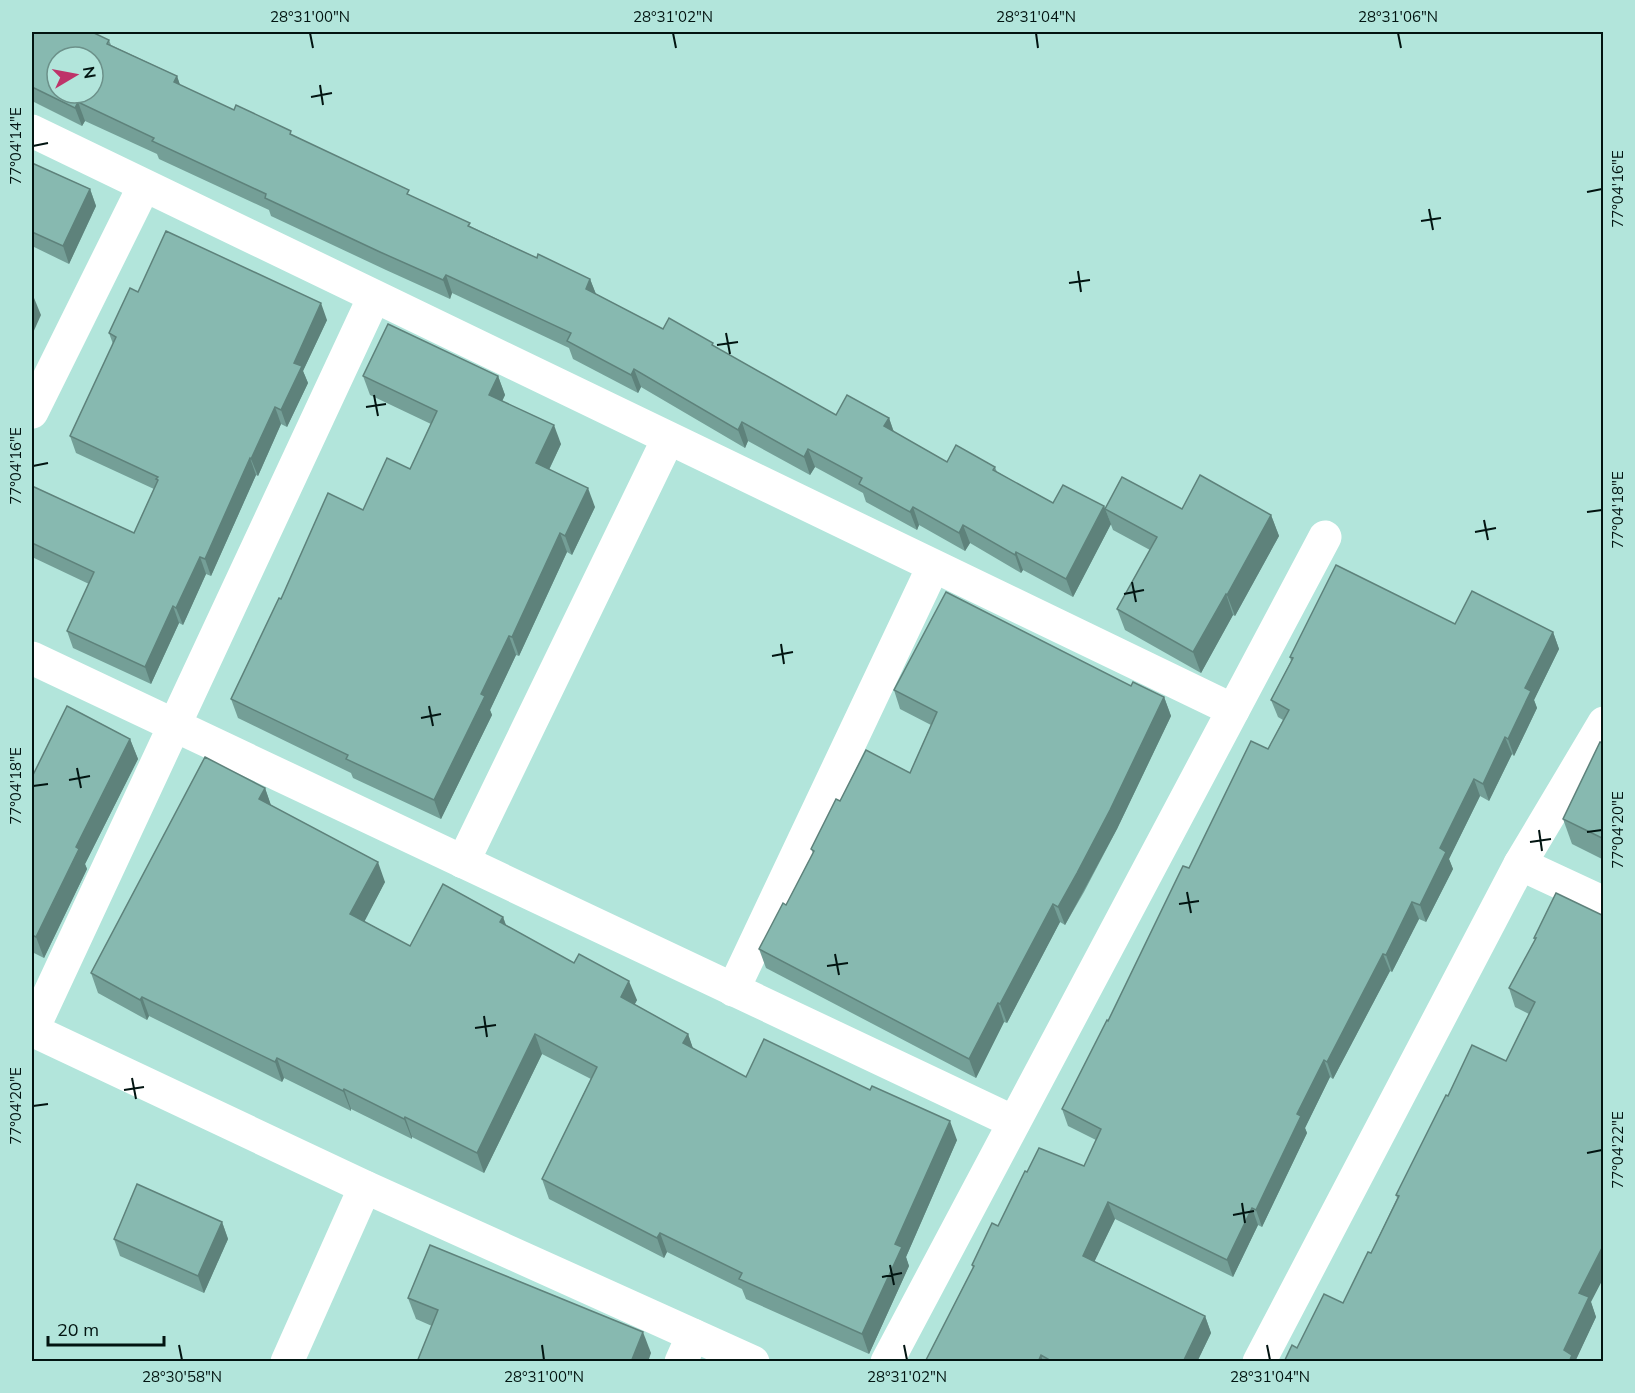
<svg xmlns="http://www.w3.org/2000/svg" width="1635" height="1393" font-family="Mulish,sans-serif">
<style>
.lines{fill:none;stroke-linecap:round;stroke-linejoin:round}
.minor{stroke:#fff;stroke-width:33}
.tertiary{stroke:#fff;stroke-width:33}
.wall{fill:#749f97}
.shaded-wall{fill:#5e827b}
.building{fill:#87b9b0;stroke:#5e827b;stroke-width:1.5;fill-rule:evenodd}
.ticks{fill:none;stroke:#021411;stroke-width:2}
.neatline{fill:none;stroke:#021411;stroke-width:2}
.ticks-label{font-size:15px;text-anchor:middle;fill:#021411}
</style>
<rect width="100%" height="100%" fill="#b2e5db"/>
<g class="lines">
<g class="minor">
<polyline points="32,131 1233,710"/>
<polyline points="32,412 144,186"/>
<polyline points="32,658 1014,1122"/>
<polyline points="463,862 668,439"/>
<polyline points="1520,864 1604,903"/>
<polyline points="733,990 933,567"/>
<polyline points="32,1031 374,297"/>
<polyline points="287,1362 365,1187"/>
<polyline points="681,1362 693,1335"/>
<polyline points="887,1362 1325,537"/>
</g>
<g class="tertiary">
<polyline points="32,1030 365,1187 753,1362"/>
<polyline points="1259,1362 1520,864 1604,723"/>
</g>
</g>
<g class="wall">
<polygon points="32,32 109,40 111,45 177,76 180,85 234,110 293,135 472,227 537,258 590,279 596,294 663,329 715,347 836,415 889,418 894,432 947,462 995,467 997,472 1053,503 1104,506 1111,524 1073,597 1023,570 1021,573 970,543 965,551 919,525 917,530 866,502 863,493 815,467 810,475 748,441 745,448 641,387 638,393 573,359 569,348 452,293 450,299 386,270 271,216 269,210 159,159 157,154 85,121 82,126 32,101"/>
<polygon points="32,163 90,189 96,206 69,264 32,246"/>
<polygon points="138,292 327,320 303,371 308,383 287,427 281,424 258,476 256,475 211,576 206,574 183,625 179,623 151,684 73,648 67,631 89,584 32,557 32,486 134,533 154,489 76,453 70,436 113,344 109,333"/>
<polygon points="363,376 498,376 505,395 502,401 561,444 549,470 595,507 572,555 567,552 519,656 516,655 490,710 492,715 441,819 353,778 351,773 238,718 231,699 281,599 363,510 410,469 431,424 370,395"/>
<polygon points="1105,509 1182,509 1271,515 1279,536 1235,616 1233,615 1201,673 1125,630 1117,609 1150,550 1113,530"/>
<polygon points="1455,624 1553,632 1559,649 1534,700 1537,708 1514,756 1512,754 1489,801 1480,796 1449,859 1453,869 1426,922 1419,919 1392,972 1390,971 1333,1079 1330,1077 1305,1128 1307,1133 1262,1227 1258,1225 1233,1277 1115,1219 1094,1261 1205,1316 1211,1333 1197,1362 925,1362 973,1268 972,1265 998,1226 1027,1172 1084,1166 1096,1140 1068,1126 1062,1109 1189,868 1268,749 1283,720 1278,717 1271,700 1291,661 1290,657"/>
<polygon points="1131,686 1164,697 1171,716 1117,829 1084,892 1065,925 1060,922 1007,1023 1004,1022 976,1078 766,968 759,949 786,905 813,853 811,849 840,801 910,773 931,725 900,709 894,690"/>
<polygon points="130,739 138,759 85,864 87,869 44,958 32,952 32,777"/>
<polygon points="1604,744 1604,860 1572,844 1563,819"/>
<polygon points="265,788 271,806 385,882 364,921 410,946 503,917 506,925 637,1000 634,1005 688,1034 693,1049 746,1077 957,1140 906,1257 909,1266 869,1354 746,1299 742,1289 667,1252 664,1258 549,1199 542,1179 591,1079 542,1054 484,1173 412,1137 412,1139 351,1109 351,1111 284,1078 282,1082 149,1016 147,1020 98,993 91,973"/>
<polygon points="1556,893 1591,1302 1596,1317 1575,1361 1297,1348 1343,1303 1371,1253 1397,1198 1396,1195 1448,1096 1506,1061 1529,1014 1515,1007 1509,988 1535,940 1534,938"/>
<polygon points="222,1222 228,1239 204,1293 120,1256 114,1239"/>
<polygon points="408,1298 651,1353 432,1326 416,1319"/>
</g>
<g class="shaded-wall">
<polygon points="177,76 183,94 174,82"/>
<polygon points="78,102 85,121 82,126 75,108"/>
<polygon points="90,189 96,206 69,264 63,246"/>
<polygon points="446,275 452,293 450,299 443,280"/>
<polygon points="590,279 597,297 586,289"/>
<polygon points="34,298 41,315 32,335 32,304"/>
<polygon points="321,303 327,320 303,371 308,383 287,427 281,410 294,363"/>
<polygon points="634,369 641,387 638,393 631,375"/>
<polygon points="498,376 505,395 496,414 489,395"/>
<polygon points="275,407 281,424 258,476 251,459"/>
<polygon points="889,418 895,436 884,426"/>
<polygon points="742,422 748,441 745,448 738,430"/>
<polygon points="554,425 561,444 543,482 536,463"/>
<polygon points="808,449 815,467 810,475 804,457"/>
<polygon points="250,458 256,475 211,576 205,559"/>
<polygon points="588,488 595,507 572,555 565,536"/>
<polygon points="1104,506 1111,524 1073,597 1066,579"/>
<polygon points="913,507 919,525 917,530 910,512"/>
<polygon points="1271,515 1279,536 1235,616 1227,595"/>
<polygon points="963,525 970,543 965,551 959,533"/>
<polygon points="560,533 567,552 519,656 512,637"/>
<polygon points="1016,552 1023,570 1021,573 1015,555"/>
<polygon points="200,557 206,574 183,625 176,608"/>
<polygon points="1226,594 1233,615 1201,673 1193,652"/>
<polygon points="173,606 179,623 151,684 145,667"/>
<polygon points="1553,632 1559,649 1534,700 1537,708 1514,756 1508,739 1525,688"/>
<polygon points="509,636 516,655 490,710 492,715 441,819 434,800 481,694"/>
<polygon points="1164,697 1171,716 1117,829 1065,925 1058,907"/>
<polygon points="1505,737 1512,754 1489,801 1483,784"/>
<polygon points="130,739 138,759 85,864 87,869 44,958 36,937 76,847"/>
<polygon points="1474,779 1480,796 1449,859 1453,869 1426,922 1420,905 1440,848"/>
<polygon points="265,788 272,808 259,799"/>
<polygon points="378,862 385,882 358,934 350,914"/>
<polygon points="1412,902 1419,919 1392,972 1386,955"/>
<polygon points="1053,904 1060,922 1007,1023 1000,1004"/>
<polygon points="503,917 510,937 500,922"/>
<polygon points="1383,954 1390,971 1333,1079 1327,1062"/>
<polygon points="629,981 637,1000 628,1017 621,997"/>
<polygon points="142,997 149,1016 147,1020 140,1000"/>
<polygon points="998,1003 1004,1022 976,1078 969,1059"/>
<polygon points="535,1034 542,1054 484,1173 477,1153"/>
<polygon points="688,1034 695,1054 683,1043"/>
<polygon points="277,1058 284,1078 282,1082 275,1062"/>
<polygon points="1324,1060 1330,1077 1305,1128 1307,1133 1262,1227 1256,1210 1297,1114"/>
<polygon points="344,1089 351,1109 351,1111 343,1091"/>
<polygon points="405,1117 412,1137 412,1139 404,1119"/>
<polygon points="950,1121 957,1140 906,1257 909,1266 869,1354 862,1334 895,1244"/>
<polygon points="1108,1202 1115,1219 1089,1273 1083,1256"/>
<polygon points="1252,1208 1258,1225 1233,1277 1227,1260"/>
<polygon points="222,1222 228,1239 204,1293 198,1276"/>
<polygon points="660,1233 667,1252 664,1258 657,1238"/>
<polygon points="1604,1244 1604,1277 1591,1302 1596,1317 1575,1362 1568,1362 1564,1350 1579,1293"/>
<polygon points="1205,1316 1211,1333 1197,1362 1183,1362"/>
<polygon points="643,1332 651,1353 648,1362 631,1362"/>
<polygon points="1041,1355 1043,1362 1038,1362"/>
</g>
<g class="building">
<path d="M32,32H92L109,40L107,44L177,76L174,82L234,110L236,105L291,131L290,134L409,190L407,194L470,223L468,226L537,258L538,254L590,279L586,289L663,329L669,318L713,343L712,345L836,415L847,395L889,418L884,426L947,462L956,445L995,467L993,470L1053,503L1063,485L1104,506L1066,579L1016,552L1015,555L963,525L959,533L913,507L910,512L859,484L862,478L808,449L804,457L742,422L738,430L634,369L631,375L567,341L571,333L446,275L443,280L380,252L265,198L266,194L152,141L154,138L78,102L75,108L32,87ZM57,57H93V93H57Z"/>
<polygon points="32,163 90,189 63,246 32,232"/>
<polygon points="166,231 321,303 294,363 302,366 281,410 275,407 251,459 250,458 205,559 200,557 176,608 173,606 145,667 67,631 94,572 32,543 32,486 134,533 158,480 156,479 158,477 70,436 116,337 109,333 130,288 138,292"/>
<polygon points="388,324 498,376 489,395 554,425 536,463 588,488 565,536 560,533 512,637 509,636 481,694 485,696 434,800 346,759 348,755 231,699 279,598 281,599 328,493 363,510 387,458 410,469 437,411 363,376"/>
<polygon points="1200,475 1271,515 1227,595 1226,594 1193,652 1117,609 1157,537 1105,509 1122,477 1182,509"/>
<polygon points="1336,565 1455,624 1472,591 1553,632 1525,688 1531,691 1508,739 1505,737 1483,784 1474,779 1440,848 1446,852 1420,905 1412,902 1386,955 1383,954 1327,1062 1324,1060 1297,1114 1301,1116 1256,1210 1252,1208 1227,1260 1108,1202 1083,1256 1205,1316 1183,1362 1179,1360 1178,1362 1053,1362 1041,1355 1038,1362 925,1362 974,1266 972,1265 992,1223 998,1226 1025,1171 1027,1172 1039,1148 1084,1166 1101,1129 1062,1109 1107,1020 1108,1021 1183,866 1189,868 1251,741 1268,749 1289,710 1271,700 1293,658 1290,657"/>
<polygon points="946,592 1131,686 1133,682 1164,697 1110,810 1077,873 1058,907 1053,904 1000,1004 998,1003 969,1059 759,949 783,903 786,905 814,851 811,849 836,799 840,801 866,750 910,773 937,712 894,690"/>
<polygon points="67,706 130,739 76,847 79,849 36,937 32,935 32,777"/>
<polygon points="1600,742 1604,744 1604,839 1563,819"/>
<polygon points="205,757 265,788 259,799 378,862 350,914 410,946 443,884 503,917 500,922 574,963 579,954 629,981 621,997 688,1034 683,1043 746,1077 764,1039 870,1090 872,1086 950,1121 895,1244 902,1247 862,1334 739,1279 742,1273 660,1233 657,1238 542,1179 597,1067 535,1034 477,1153 405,1117 404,1119 344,1089 343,1091 277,1058 275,1062 142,997 140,1000 91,973"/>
<polygon points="1556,893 1604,916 1604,1244 1579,1293 1589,1297 1564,1350 1572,1355 1569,1362 1284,1362 1292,1345 1297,1348 1324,1294 1343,1303 1368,1252 1371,1253 1399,1196 1396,1195 1446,1095 1448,1096 1472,1045 1506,1061 1535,1002 1509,988 1536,938 1534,938"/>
<polygon points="137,1184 222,1222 198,1276 114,1239"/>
<polygon points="430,1245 643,1332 631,1362 417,1362 438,1310 408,1298"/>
</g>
<path class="ticks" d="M310,33L313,48M673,33L676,48M1036,33L1038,48M1398,33L1401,48M320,85L323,105M311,97L332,93M33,146L48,143M1587,192L1602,189M1429,209L1433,230M1421,221L1441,218M1078,271L1081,292M1069,283L1090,280M726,333L730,354M717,345L738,342M374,395L378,416M366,407L386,404M33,466L48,463M1587,512L1602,510M1484,520L1488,540M1475,532L1496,528M1132,582L1136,602M1124,594L1144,590M781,644L784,664M772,656L793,652M429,706L433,726M421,718L441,714M77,768L81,788M69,780L90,776M33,786L48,784M1539,830L1542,851M1587,832L1602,830M1530,842L1551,839M1187,892L1191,913M1179,904L1199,901M835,954L839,975M827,966L848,963M484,1016L487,1037M475,1028L496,1025M132,1078L136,1099M124,1090L144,1087M33,1106L48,1104M1587,1153L1602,1150M1242,1203L1245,1223M1233,1215L1254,1211M890,1265L894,1285M882,1277L902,1273M179,1345L182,1360M542,1345L544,1360M904,1345L907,1360M1267,1345L1270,1360"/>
<rect width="1635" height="1393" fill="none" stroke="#b2e5db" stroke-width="66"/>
<g transform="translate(75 75) rotate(80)"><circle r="28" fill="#b2e5db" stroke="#6c918a" stroke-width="1.5"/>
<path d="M0-4.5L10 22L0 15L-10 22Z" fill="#be3369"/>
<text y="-9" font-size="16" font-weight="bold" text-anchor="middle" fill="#021411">N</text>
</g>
<path d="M48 1336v9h116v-9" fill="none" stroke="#021411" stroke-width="3"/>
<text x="57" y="1336" font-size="18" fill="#021411" stroke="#b2e5db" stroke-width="4.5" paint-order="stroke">20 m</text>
<rect x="33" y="33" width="1569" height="1327" class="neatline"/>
<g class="ticks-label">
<text x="310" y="22">28°31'00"N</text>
<text x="673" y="22">28°31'02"N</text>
<text x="1036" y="22">28°31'04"N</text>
<text x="1398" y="22">28°31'06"N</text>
<text transform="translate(16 146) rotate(-90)" y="5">77°04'14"E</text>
<text transform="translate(1618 189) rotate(-90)" y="5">77°04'16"E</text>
<text transform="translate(16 466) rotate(-90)" y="5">77°04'16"E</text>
<text transform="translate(1618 510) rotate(-90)" y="5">77°04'18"E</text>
<text transform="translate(16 786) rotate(-90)" y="5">77°04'18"E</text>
<text transform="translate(1618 830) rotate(-90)" y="5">77°04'20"E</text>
<text transform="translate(16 1106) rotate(-90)" y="5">77°04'20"E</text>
<text transform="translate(1618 1150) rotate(-90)" y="5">77°04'22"E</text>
<text x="182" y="1382">28°30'58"N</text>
<text x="544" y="1382">28°31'00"N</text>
<text x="907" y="1382">28°31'02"N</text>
<text x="1270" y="1382">28°31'04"N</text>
</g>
</svg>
